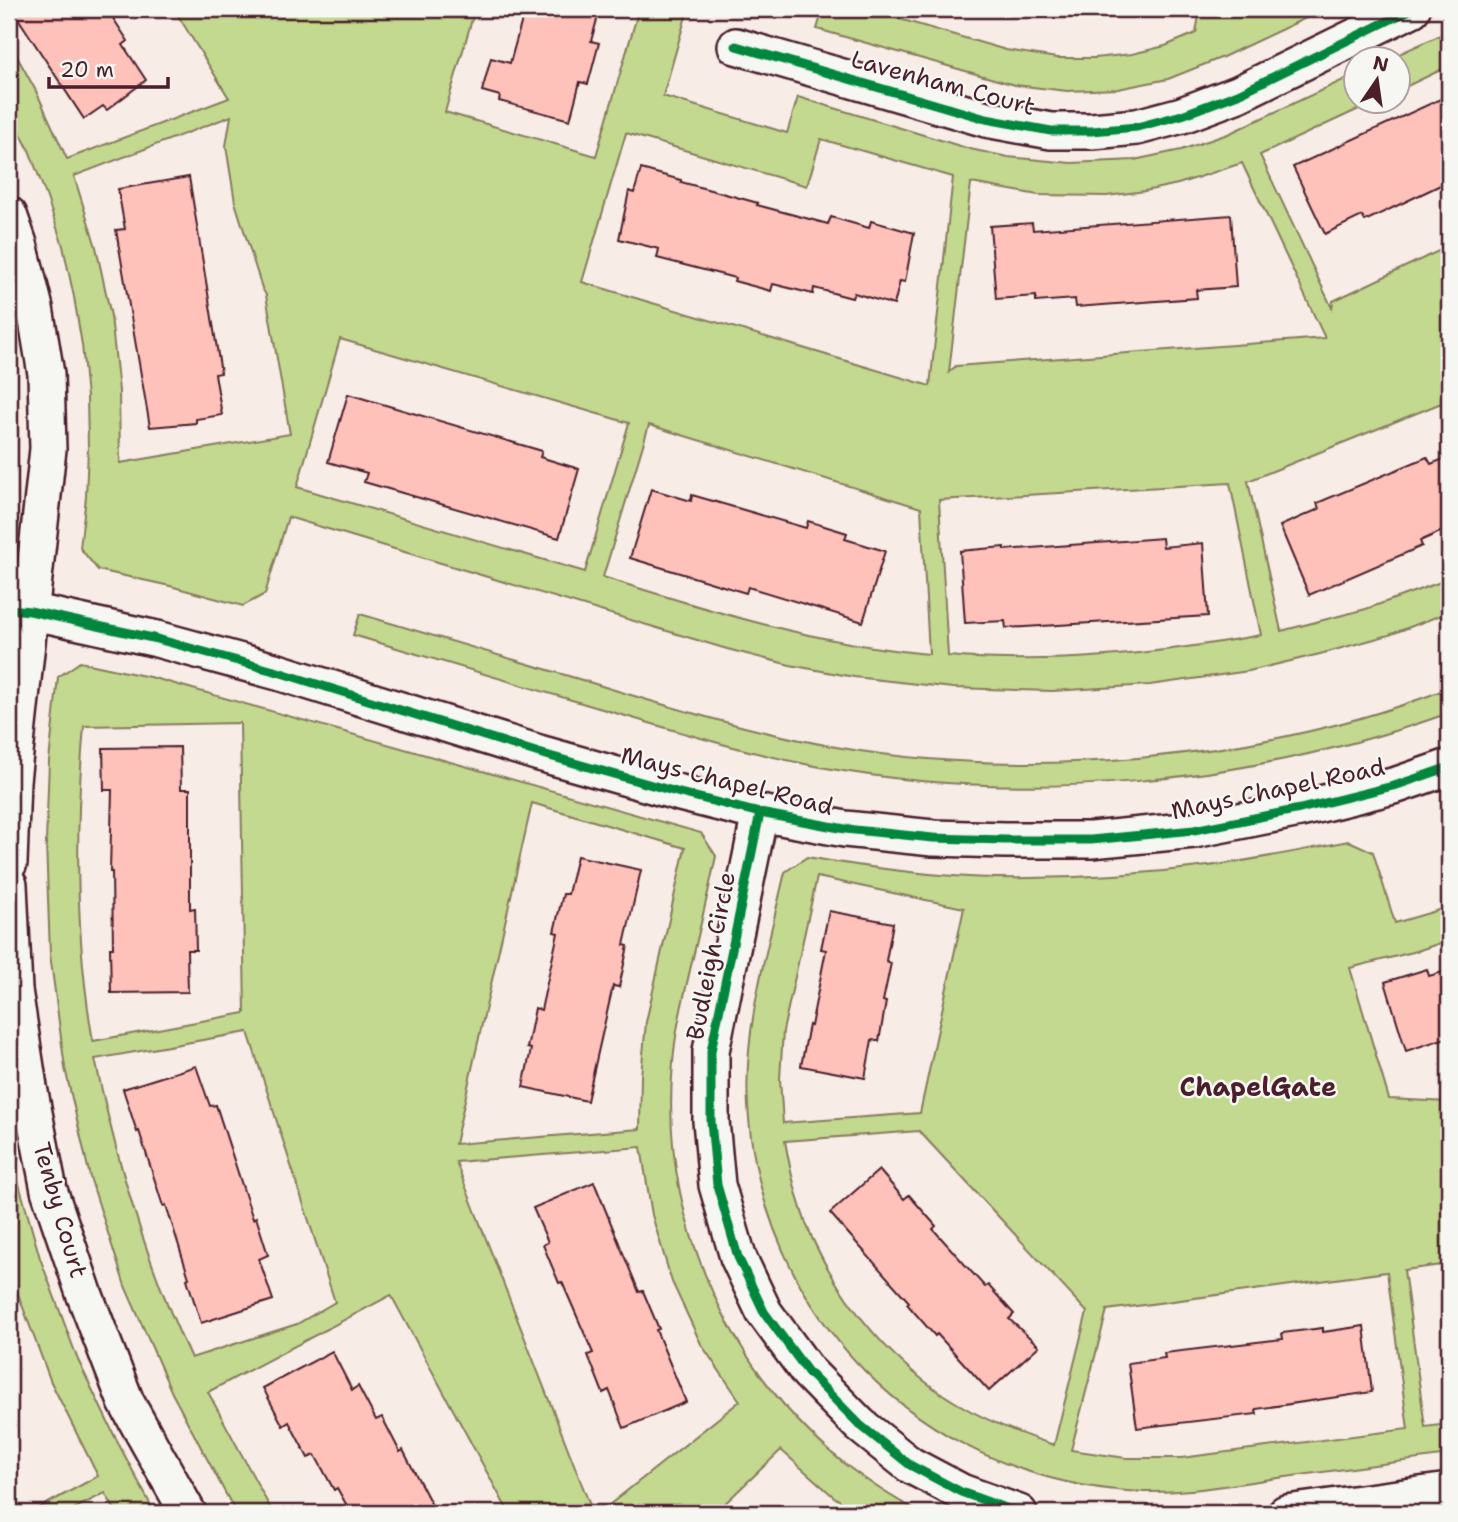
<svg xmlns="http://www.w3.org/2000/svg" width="1458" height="1522" font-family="'Shantell Sans',sans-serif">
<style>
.green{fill:#c3d98f;stroke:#867c5d;stroke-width:2;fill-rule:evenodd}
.building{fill:#fec2ba;stroke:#4a1f2b;stroke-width:2}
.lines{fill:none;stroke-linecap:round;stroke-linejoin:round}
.street-casing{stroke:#4a1f2b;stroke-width:40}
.street{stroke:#f6f6f2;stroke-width:35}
.cycleway-casing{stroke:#f6f6f2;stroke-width:13}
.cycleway{stroke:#00873e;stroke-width:9}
.labels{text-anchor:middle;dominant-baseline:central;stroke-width:5;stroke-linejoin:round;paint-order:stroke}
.street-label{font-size:24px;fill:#4a1f2b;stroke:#f6f6f2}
.neighbourhood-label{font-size:26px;font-weight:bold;fill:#4a1f2b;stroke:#f6f6f2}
</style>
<rect width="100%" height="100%" fill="#f8ece7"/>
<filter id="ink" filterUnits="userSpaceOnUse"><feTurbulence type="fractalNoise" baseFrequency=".0143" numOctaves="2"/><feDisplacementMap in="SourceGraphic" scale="14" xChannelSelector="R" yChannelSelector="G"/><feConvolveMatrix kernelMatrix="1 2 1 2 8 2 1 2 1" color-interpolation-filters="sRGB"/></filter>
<g filter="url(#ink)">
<g class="green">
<path d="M174,9H475L445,112L596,156L639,9H688L663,96L787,133L798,97L970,149L1008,157L1071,163L1134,160L1181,150L1228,134L1356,74V102H1374L1260,155L1332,308L1333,301L1449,246V400L1248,481L1281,631L1366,609L1449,579V612L1389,635L1320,654L1249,671L1150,685L1052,691L953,688L854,677L790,665L727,649L288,517L265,594L243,606L170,586L98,570L80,548L86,497L88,448L87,397L82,345L74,297L63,246L47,198L29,150L9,111V42L36,91L67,159L229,98ZM231,116L226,146L235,202L262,288L266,295L290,434L120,463L119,391L111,316L96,247L74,176ZM626,133L807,186L821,139L953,177L930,386L582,282ZM1242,163L1325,338L956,366L949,372L971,183L1038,195L1107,196L1145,191L1178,184ZM340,339L629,423L585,572L297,487ZM649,425L921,508L929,654C818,644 710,611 603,577ZM1230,483L1261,635C1157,654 1054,665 948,656L939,500Z"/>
<polygon points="823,9 865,9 1006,50 1057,58 1095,58 1132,54 1165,46 1196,33 1200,9 1325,9 1223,57 1168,79 1118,89 1067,91 1015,85 817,29"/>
<polygon points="1449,31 1449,66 1399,90 1398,60 1388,59"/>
<polygon points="9,356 13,386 15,461 9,533"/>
<path d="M360,614C437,637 514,660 592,683C672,708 753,732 836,747C1028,781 1267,760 1449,688V713C1249,784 1025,806 815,766C743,752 673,730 602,709C519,685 436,660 353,635Z"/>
<path d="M80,662L154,678L701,833L716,856C708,894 699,932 690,970C683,1001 675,1032 673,1063C659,1216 727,1369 846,1465C870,1483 895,1500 922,1513H859L834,1497L781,1450L715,1513H599L740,1401L701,1344L672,1282L652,1215L641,1147L456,1162L593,1513H509L391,1295L208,1392L273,1513H236L172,1393L125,1286L90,1177L65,1068L50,954L46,842L49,761L58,677ZM240,723L245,1013L93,1041C75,938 75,831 84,726ZM532,803L685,848L646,1022L641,1076L640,1129L455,1144ZM248,1032L335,1302L297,1324L191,1358C146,1264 117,1162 95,1059Z"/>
<path d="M1349,841L1373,852L1395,923L1449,907V940L1417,951L1350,968L1389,1099L1449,1102V1264L1404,1270L1425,1427L1449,1424V1455C1390,1463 1331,1471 1271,1479C1224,1486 1175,1495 1127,1491C919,1475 761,1314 748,1106C743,1028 768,947 785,872L807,857C870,868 933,877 997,878C1067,879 1138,875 1208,866C1256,860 1303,850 1349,841ZM817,877L964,908L920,1113L783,1123L780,1079L783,1031ZM919,1131L1087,1312L1054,1445C1020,1434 986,1421 955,1402C895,1366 845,1307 815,1244C799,1212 791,1175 785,1141ZM1387,1272L1408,1429L1181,1458H1126L1071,1450L1107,1310Z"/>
<polygon points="9,1149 40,1258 78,1360 116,1439 155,1513 117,1513 105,1493 66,1513 30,1513 98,1476 51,1382 13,1281 9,1282"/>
</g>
<g class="building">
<polygon points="12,9 107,9 128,41 123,45 146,80 107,110 103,106 84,119"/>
<polygon points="525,9 600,9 591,41 599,43 588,84 580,82 570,120 499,101 500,96 482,91 491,58 510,63"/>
<polygon points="1449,95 1449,181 1365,221 1362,216 1325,234 1293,167"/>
<polygon points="641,169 681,180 681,182 758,203 757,205 828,224 831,217 869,228 871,221 914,233 905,282 900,281 894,305 854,293 852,298 814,288 813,294 773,284 771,291 734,281 735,278 657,258 659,249 619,239 629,191 634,193"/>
<polygon points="189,177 221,373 215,374 222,415 196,419 196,423 150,427 116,230 125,229 118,189"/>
<polygon points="1231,215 1236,287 1196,290 1197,298 1076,307 1075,299 1036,302 1036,296 996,299 990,226 1032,223 1033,230"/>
<polygon points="348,394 542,451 540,457 579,469 559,538 364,482 367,473 328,462"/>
<polygon points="1427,457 1431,464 1449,457 1449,528 1420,541 1422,546 1309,595 1280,526 1319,509 1317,503"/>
<polygon points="651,489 691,501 692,495 806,528 808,521 847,533 845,539 885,551 863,622 748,587 746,593 630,558"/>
<polygon points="1162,538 1163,547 1203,543 1208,616 1006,628 1005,621 965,623 960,551 1004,547 1004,550"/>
<polygon points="180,747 181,789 190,789 190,909 195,908 196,950 187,950 188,992 111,993 110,948 113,948 112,872 110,872 112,790 104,790 103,748"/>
<polygon points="577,856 641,870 624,945 628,946 619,987 613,986 587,1101 523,1087 531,1049 527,1048 535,1008 541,1010 558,933 554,932 563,894 568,894"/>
<polygon points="829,911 893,923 886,961 891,963 883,1001 886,1002 879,1041 872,1040 865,1078 801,1066 809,1025 811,1026 826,950 821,949"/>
<polygon points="1427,969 1429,976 1449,970 1449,1037 1406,1051 1385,982"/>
<polygon points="196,1066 210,1106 216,1105 253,1219 256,1217 268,1255 259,1259 273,1300 201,1323 187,1279 189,1278 166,1205 163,1206 139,1131 137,1132 123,1089"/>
<polygon points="879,1170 904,1199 909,1195 936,1226 933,1229 985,1287 988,1285 1014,1314 1009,1319 1039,1346 989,1391 937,1334 935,1336 907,1304 909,1302 830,1213"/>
<polygon points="594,1182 639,1292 643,1291 659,1329 656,1330 686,1402 624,1428 609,1390 603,1393 588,1355 593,1353 562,1282 559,1283 543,1245 548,1242 533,1208"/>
<polygon points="1364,1326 1372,1392 1256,1409 1257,1414 1137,1428 1128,1363 1165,1358 1164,1353 1283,1339 1282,1333 1323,1328 1323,1332"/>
<polygon points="332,1351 352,1390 358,1386 376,1420 382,1417 400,1452 403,1450 436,1513 351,1513 337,1488 334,1490 315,1455 308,1458 289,1422 283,1426 263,1388"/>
</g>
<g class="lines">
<defs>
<g id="street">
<polyline points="736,46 986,119 1051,131 1092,131 1137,127 1182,115 1238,94 1412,9"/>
<polyline points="9,215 19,244 35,308 46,374 48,449 12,781 9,863"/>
<polyline points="9,609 30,611 157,639 278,672 539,753 680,793 760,813 845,829 933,838 1005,840 1091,840 1194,830 1300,809 1397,785 1449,767"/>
<polyline points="760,813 711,1051 711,1121 717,1185 738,1257 764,1312 808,1372 860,1425 910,1465 961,1492 1019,1513"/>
<polyline points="9,885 14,990 29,1087 49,1190 84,1293 126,1402 188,1513"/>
<polyline points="1286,1513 1449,1491"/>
</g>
</defs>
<use href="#street" class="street-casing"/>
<use href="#street" class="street"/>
<defs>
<g id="cycleway">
<polyline points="736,46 986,119 1051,131 1092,131 1137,127 1182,115 1238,94 1412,9"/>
<polyline points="9,609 30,611 157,639 278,672 539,753 680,793 760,813 845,829 933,838 1005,840 1091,840 1194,830 1300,809 1397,785 1449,767"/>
<polyline points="760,813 711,1051 711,1121 717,1185 738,1257 764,1312 808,1372 860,1425 910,1465 961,1492 1019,1513"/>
</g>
</defs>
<use href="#cycleway" class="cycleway-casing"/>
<use href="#cycleway" class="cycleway"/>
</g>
</g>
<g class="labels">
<g class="street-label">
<text transform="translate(943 83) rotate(15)">Lavenham Court</text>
<text transform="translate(727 781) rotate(14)">Mays Chapel Road</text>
<text transform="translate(1278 789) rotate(-12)">Mays Chapel Road</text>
<text transform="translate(711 956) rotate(-79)">Budleigh Circle</text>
<text transform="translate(60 1210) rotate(74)">Tenby Court</text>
</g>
<g class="neighbourhood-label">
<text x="1258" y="1086">ChapelGate</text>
</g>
</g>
<rect width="1458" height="1522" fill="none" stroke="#f6f6f2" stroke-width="35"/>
<rect x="18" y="18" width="1423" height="1487" fill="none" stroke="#4a1f2b" stroke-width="2.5" filter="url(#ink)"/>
<g transform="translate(1377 80) rotate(13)"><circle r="33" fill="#f6f6f2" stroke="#b1a0a2" stroke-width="2"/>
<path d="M0-5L12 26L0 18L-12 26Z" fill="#4a1f2b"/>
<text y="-10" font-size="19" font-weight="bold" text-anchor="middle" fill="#4a1f2b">N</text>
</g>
<path d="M49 77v10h119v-10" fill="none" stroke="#4a1f2b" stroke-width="3.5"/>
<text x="60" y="77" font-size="21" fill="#4a1f2b" stroke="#f6f6f2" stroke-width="5" paint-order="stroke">20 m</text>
</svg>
